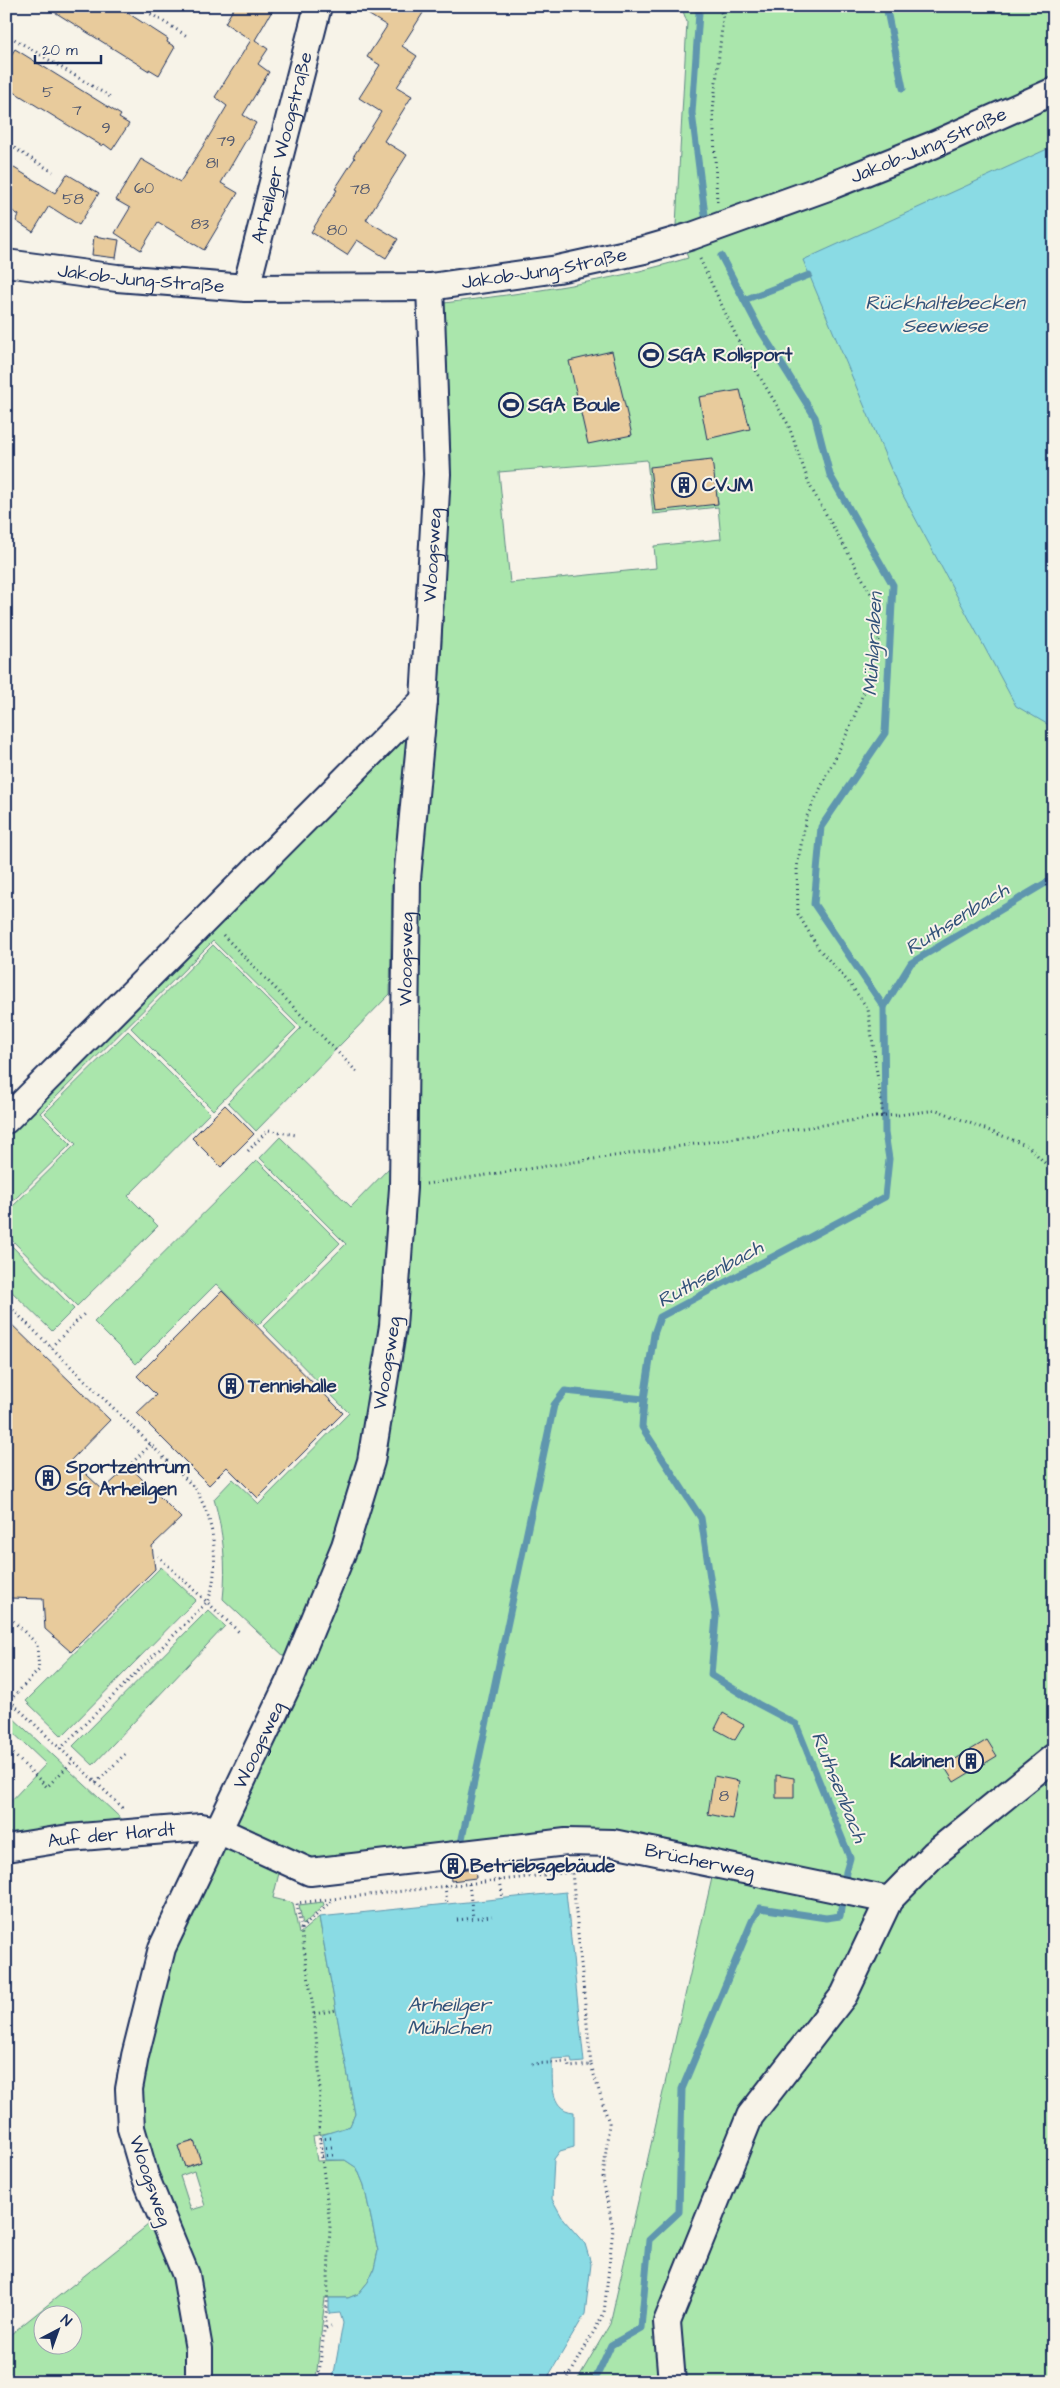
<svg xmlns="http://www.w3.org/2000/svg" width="1060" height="2388" font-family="'Architects Daughter',sans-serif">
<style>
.green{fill:#aae6ac;stroke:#628a85;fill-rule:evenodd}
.water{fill:#8adbe4;stroke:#5e96ae}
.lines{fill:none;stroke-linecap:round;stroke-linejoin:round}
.stream{stroke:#5e96ae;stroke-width:7}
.building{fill:#e8cb9c;stroke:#1b2f5e}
.minor-casing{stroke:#1b2f5e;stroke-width:30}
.path{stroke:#1b2f5e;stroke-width:3;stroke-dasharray:1 4;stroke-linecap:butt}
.minor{stroke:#f7f3e8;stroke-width:26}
.path-bridge{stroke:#1b2f5e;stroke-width:3;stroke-dasharray:1 4;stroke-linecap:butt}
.labels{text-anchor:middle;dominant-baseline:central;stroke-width:4;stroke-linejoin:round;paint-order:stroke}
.number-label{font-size:16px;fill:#4e566e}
.street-label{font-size:19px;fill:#1b2f5e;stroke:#f7f3e8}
.poi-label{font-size:19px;font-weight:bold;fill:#1b2f5e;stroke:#f7f3e8;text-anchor:start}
.water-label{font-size:20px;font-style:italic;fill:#315179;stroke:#f7f3e8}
</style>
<rect width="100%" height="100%" fill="#f7f3e8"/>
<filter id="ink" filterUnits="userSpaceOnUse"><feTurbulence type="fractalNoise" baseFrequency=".02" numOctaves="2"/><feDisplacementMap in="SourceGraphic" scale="10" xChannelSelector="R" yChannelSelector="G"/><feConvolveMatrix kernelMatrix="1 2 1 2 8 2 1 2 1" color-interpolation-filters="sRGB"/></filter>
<g filter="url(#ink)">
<g class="green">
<path d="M681,6H1054V2382H576L610,2324L717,1856L614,1834L320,1866L234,1826L299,1687L404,1329L416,1177V1022L418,883L441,662L451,459L444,303C526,293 608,282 688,258L676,225L687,22ZM647,460L653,514L718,507L721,539L654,546L656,568L510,583L499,472Z"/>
<polygon points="407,732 392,884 390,994 256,1131 228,1102 301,1028 213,941 40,1113 71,1144 6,1208 6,1134"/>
<polygon points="213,945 296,1028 213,1110 131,1028"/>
<polygon points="128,1031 210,1113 128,1196 158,1226 77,1306 6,1234 6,1213 76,1144 45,1113"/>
<path d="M280,1137L351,1207L391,1166L392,1186L383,1324L360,1459L334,1544L286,1658L223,1599C227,1565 223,1531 214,1499L233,1479L259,1504L349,1413L263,1326L346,1244L260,1158Z"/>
<polygon points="257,1160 340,1243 258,1325 216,1284 136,1364 94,1322"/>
<polygon points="6,1240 74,1309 52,1331 6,1286"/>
<polygon points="161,1567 196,1600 62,1736 26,1701"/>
<polygon points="208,1610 225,1626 93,1765 73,1746"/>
<polygon points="11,1716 128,1825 6,1837 6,1806 46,1764 6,1726 6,1721"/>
<path d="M219,1844L280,1869L273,1898L293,1903L299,1934L319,1917L355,2114L350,2126L342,2130L313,2136L317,2161L345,2160L357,2168L364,2185L378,2251L374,2269L368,2282L358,2294L348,2298H325L316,2379L311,2382H6V2338L153,2221L154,2170L141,2125L139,2092L172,1949ZM194,2141L201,2162L185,2167L178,2146ZM194,2171L205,2206L191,2210L180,2176ZM42,2316H72V2346H42Z"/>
<polygon points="323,1902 324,1905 303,1925 299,1905"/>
</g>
<g class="water">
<polygon points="1054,146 1054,724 1047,724 1016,706 898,486 803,260"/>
<path d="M566,1892L584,2062L572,2063L571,2058L552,2059C553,2079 548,2110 574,2112V2147L560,2151L554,2159L552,2199L563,2219L585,2244L591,2264L585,2314L545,2382H325V2380L333,2379L343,2323L340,2313L329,2314V2298H348L358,2294L368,2282L374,2269L378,2251L364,2185L357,2168L345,2160H325L322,2135L350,2126L355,2114L319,1917Z"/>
</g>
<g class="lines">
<g class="stream">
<polyline points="697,6 699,13 692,113 705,215"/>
<polyline points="886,6 903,88"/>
<polyline points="721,256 759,328 815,417 830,475 893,585 885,733 821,827 814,904 884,1007"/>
<polyline points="744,300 809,275"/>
<polyline points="460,1848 554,1405 565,1391 644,1399"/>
<polyline points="594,2382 611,2345 641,2328 649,2240 679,2212 682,2089 752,1921 760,1908 826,1918 840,1916 846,1872 850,1858 796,1724 758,1704 711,1675 716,1617 701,1518 642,1427 644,1399 654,1334 660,1317 885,1197 889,1159 885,1133 884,1007 911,963 1054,878"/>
</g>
</g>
<g class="building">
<polygon points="45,6 117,6 168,39 167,42 175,47 159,75 149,69 149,71"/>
<polygon points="235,6 275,6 255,40 268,49 258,64 269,72 243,115 256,123 221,183 238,193 204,250 158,222 141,250 115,233 130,208 116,200 141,159 180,182 205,143 227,106 215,97 251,40 225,23"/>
<polygon points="355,6 412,6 423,13 402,46 417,56 397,87 412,96 384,141 407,155 366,220 398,239 386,258 357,240 347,255 311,232 337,190 335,189 355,158 353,157 381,112 359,98 380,65 367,57 387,26"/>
<polygon points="15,49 121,115 119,118 129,124 112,150 104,144 102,146 6,87 6,63"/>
<polygon points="6,163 55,193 67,174 99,193 79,225 49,206 33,232 16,221 19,215 6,207"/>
<polygon points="94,236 119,240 116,258 92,255"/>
<polygon points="612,351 632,435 588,444 569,361"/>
<polygon points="740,390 750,429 707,439 699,397"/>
<polygon points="712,460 718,504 655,511 650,467"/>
<polygon points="225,1105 254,1134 221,1167 192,1138"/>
<polygon points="222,1291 343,1413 258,1498 227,1467 209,1485 137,1413 156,1395 137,1376"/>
<polygon points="6,1319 110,1420 71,1460 103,1490 129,1466 181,1518 152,1546 155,1569 71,1652 45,1629 43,1599 11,1598 6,1593"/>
<polygon points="723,1713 744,1725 735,1740 715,1729"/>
<polygon points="987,1740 997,1756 954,1782 944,1766"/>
<polygon points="776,1775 794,1778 794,1798 776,1798"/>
<polygon points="714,1776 739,1781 732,1819 708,1814"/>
<polygon points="475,1868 476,1878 451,1881 450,1871"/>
<polygon points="194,2141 201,2162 185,2167 178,2146"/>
</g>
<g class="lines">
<defs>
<g id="minor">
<path id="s1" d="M6,263L117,278L246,288L430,287L558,269L644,250L692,236L828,187L933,145L1054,91"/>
<path id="s2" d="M246,288L318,6"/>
<polyline points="6,1120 424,700"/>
<path id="s3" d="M6,1848L69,1838L201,1827L218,1830L310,1872L566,1842L613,1843L889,1900"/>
<path id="s4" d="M199,2382V2349L186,2275L145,2176L131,2128L129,2089L135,2056L162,1948L290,1680L345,1546L371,1461L393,1326L403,1188L407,879L424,700L437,474L430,287"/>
<polyline points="672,2382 667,2322 750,2116 844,1995 889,1900 934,1854 1054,1757"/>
</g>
</defs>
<use href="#minor" class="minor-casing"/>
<g class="path">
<polyline points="138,6 187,36"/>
<polyline points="6,34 112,98"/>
<polyline points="6,143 53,172"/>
<polyline points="717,202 713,110 723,18 719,6"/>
<polyline points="700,259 739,342 788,424 810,486 878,606 880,635 874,666 850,727 806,818 797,867 798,914 819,949 850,984 868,1009 883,1116"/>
<polyline points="223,935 358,1073"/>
<polyline points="898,1115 937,1110 1028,1146 1054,1172"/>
<polyline points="248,1151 268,1130 296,1135"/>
<polyline points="426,1184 883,1116"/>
<path d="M6,1303L197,1490C201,1501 208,1512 210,1524C216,1545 217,1583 207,1602L239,1632"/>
<polyline points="51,1347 84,1314"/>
<polyline points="132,1463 151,1444"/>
<polyline points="6,1614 37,1644 39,1670 10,1700"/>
<polyline points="6,1697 124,1809"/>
<polyline points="6,1747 47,1787 73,1761"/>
<polyline points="60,1749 207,1602 158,1556"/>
<polyline points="96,1783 125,1754"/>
<polyline points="500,1880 503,1899"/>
<polyline points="469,1884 473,1918"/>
<polyline points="445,1886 447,1904"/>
<polyline points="457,1920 492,1916"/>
<polyline points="301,1929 334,1899"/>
<polyline points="314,2014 336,2010"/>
<polyline points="320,2139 331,2138"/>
<polyline points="321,2148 332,2147"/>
<polyline points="322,2156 333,2155"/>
<polyline points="326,2328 331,2326"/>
<polyline points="549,2375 559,2382"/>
<polyline points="318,2382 327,2306 330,2226 319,2134 320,2080 314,2014 297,1903 572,1872 591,2065 569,2067 568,2062 530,2064"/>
<polyline points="566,2382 604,2313 613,2229 603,2179 609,2123 591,2065"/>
</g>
<use href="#minor" class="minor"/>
<polyline class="path-bridge" points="875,1117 898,1115"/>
</g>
</g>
<defs>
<symbol id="stadium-ring" viewBox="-11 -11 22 22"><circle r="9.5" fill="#f7f3e8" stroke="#1b2f5e" stroke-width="1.5"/><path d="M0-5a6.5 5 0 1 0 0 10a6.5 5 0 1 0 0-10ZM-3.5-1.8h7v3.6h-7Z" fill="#1b2f5e"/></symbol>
<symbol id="building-ring" viewBox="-11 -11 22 22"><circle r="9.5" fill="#f7f3e8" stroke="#1b2f5e" stroke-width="1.5"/><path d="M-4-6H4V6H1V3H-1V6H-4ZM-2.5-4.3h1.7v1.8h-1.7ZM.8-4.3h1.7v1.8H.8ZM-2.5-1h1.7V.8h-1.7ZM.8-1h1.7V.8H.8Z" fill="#1b2f5e"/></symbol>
</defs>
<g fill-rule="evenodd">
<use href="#stadium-ring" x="637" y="341" width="28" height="28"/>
<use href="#stadium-ring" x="497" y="391" width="28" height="28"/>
<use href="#building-ring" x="670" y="471" width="28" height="28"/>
<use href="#building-ring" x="217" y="1372" width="28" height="28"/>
<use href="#building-ring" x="34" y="1464" width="28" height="28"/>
<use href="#building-ring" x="957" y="1747" width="28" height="28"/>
<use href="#building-ring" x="439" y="1852" width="28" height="28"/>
</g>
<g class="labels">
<g class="number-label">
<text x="48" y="92">5</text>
<text x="77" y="110">7</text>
<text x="106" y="128">9</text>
<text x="226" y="141">79</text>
<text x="212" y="163">81</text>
<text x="144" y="188">60</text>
<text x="360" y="189">78</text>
<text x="73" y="199">58</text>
<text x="200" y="224">83</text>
<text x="337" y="230">80</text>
<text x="724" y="1796">8</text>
</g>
<g class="street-label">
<text stroke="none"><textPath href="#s1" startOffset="946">Jakob-Jung-Straße</textPath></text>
<text stroke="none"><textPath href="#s2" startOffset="145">Arheilger Woogstraße</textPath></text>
<text stroke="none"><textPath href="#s1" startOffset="541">Jakob-Jung-Straße</textPath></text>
<text stroke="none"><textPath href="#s1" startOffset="136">Jakob-Jung-Straße</textPath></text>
<text stroke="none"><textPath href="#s4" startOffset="1889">Woogsweg</textPath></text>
<text stroke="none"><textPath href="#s4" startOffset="1484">Woogsweg</textPath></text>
<text stroke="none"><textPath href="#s4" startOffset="1079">Woogsweg</textPath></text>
<text stroke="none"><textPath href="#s4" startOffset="674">Woogsweg</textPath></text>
<text stroke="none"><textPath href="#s3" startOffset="106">Auf der Hardt</textPath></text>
<text stroke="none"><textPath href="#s3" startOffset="708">Brücherweg</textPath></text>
<text transform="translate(150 2181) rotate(71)">Woogsweg</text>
</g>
<g class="poi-label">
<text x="668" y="355">SGA Rollsport</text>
<text x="528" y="405">SGA Boule</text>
<text x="702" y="485">CVJM</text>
<text x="248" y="1386">Tennishalle</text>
<text x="66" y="1467">Sportzentrum<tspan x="66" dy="22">SG Arheilgen</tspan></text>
<text x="954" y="1761" text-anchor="end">Kabinen</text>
<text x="470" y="1866">Betriebsgebäude</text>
</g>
<g class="water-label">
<text x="945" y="303">Rückhaltebecken<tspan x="945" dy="23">Seewiese</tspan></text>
<text transform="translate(873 644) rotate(-87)">Mühlgraben</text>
<text transform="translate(957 919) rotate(-32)">Ruthsenbach</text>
<text transform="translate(710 1274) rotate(-29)">Ruthsenbach</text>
<text transform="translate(839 1787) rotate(68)">Ruthsenbach</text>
<text x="449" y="2005">Arheilger<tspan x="449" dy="23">Mühlchen</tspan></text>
</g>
</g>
<rect width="1060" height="2388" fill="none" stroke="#f7f3e8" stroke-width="25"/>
<rect x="12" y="12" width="1035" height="2363" fill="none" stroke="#1b2f5e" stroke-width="2" filter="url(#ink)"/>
<g transform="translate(58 2330) rotate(41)"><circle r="24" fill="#f7f3e8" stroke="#9fa5b1"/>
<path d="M0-4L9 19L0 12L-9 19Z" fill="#1b2f5e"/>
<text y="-8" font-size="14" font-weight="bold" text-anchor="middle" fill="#1b2f5e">N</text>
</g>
<path d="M35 55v8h66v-8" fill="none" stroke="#1b2f5e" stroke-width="2.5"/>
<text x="42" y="55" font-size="15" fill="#1b2f5e" stroke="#f7f3e8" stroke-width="4" paint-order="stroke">20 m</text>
</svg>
